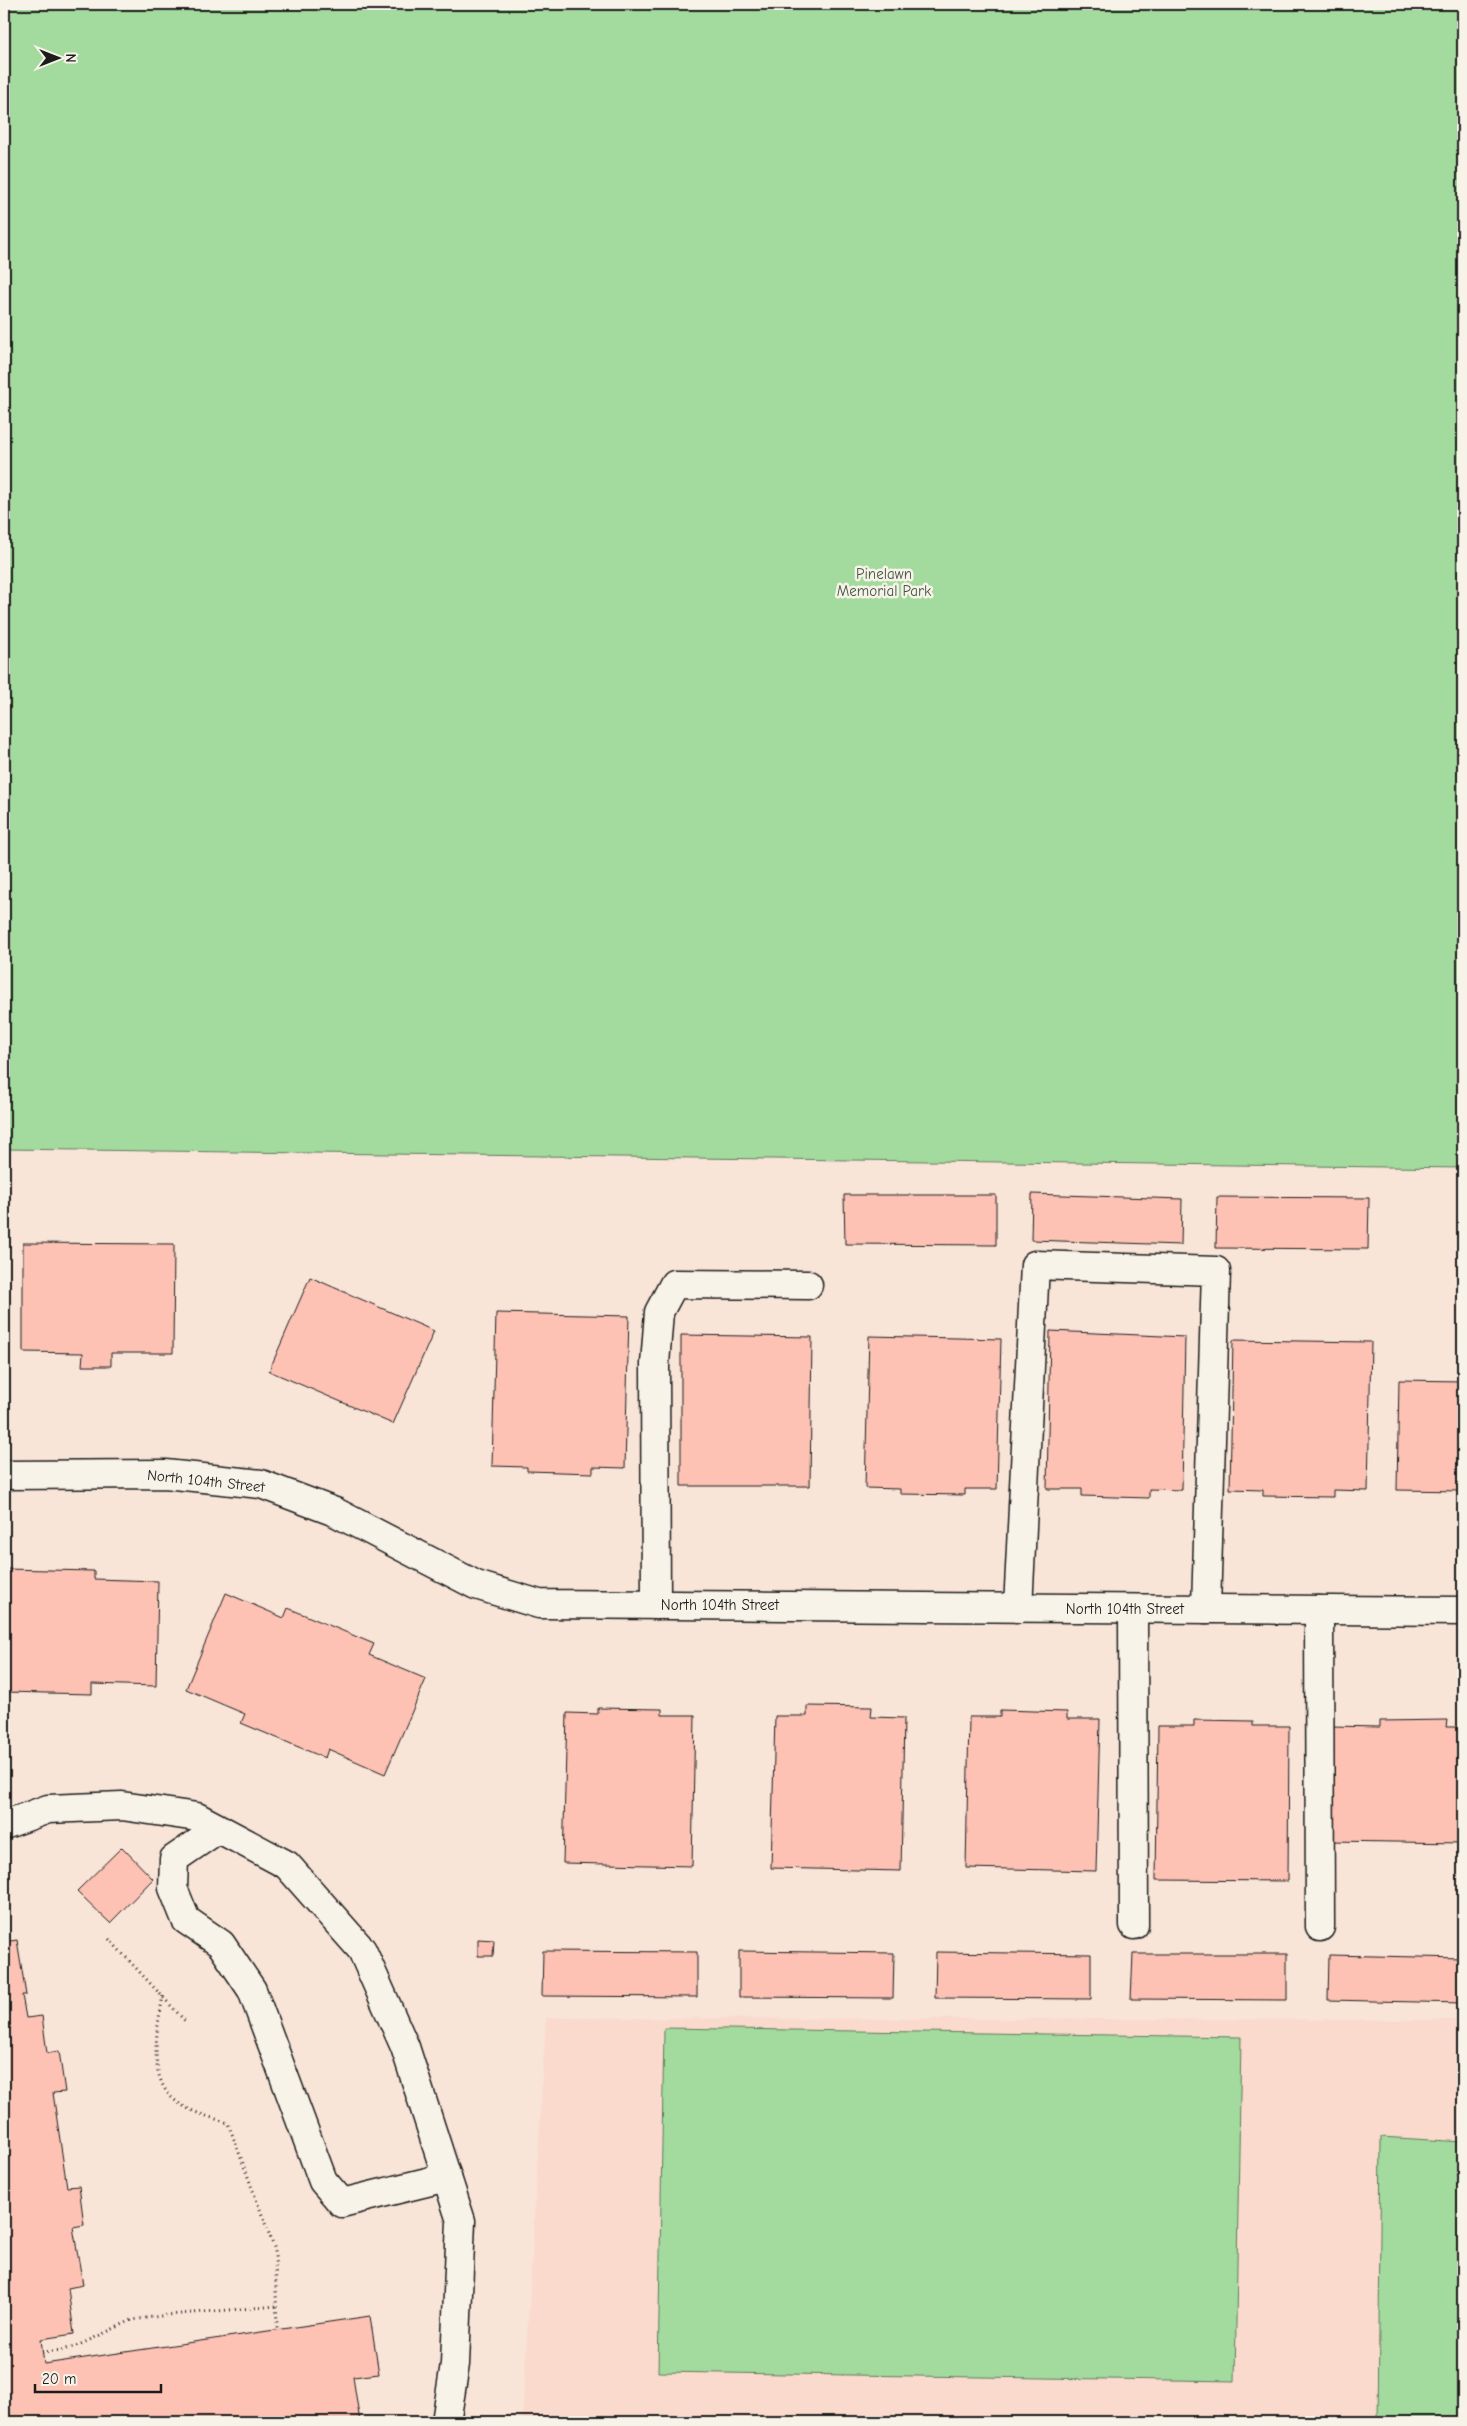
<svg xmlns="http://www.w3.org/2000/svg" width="1467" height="2426" font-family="'Comic Neue',sans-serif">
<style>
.built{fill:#fadacd}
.green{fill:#a3da9d;stroke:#607b5c}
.building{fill:#fdc2b4;stroke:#1c1c1c}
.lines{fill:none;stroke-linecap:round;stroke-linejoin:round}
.minor-casing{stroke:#1c1c1c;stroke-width:31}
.path{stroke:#1c1c1c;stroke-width:3;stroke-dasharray:1 4;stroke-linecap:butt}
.minor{stroke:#f7f3e8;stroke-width:28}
.labels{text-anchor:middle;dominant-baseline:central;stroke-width:5;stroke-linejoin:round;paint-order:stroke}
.park-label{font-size:15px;fill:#445543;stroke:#f7f3e8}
.street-label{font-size:15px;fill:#1c1c1c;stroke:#f7f3e8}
</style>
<rect width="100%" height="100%" fill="#f9e4d8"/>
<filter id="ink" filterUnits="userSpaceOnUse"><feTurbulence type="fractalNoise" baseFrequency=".02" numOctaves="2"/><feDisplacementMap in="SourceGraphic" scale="10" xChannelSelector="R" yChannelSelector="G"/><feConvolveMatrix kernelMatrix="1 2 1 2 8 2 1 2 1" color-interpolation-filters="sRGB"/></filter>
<g filter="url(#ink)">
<polygon class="built" points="546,2018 1463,2020 1463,2422 522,2422"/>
<g class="green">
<polygon points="4,4 1463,4 1463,1168 4,1149"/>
<polygon points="664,2028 1241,2037 1235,2381 658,2372"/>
<polygon points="1381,2137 1463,2142 1463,2422 1378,2422"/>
</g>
<g class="building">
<polygon points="1032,1194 1182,1199 1181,1245 1031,1240"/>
<polygon points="844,1195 996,1195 996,1245 845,1244"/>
<polygon points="1217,1197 1369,1198 1368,1249 1216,1248"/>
<polygon points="23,1243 174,1244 173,1353 111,1353 111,1366 82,1366 83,1353 23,1352"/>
<polygon points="310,1277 434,1331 393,1424 269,1371"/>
<polygon points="496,1313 629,1316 625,1468 593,1467 593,1473 527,1471 527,1467 492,1466"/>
<polygon points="1050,1331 1185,1337 1182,1490 1149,1489 1149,1498 1082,1496 1082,1489 1047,1489"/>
<polygon points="681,1335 812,1337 810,1486 681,1486"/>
<polygon points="869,1336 1001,1339 997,1489 965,1489 965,1495 900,1494 900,1489 865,1488"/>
<polygon points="1233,1340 1371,1342 1368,1491 1333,1490 1333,1497 1263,1496 1263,1490 1230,1489"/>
<polygon points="1399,1380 1463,1381 1463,1491 1397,1490"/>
<polygon points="4,1569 94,1571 94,1579 158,1581 156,1686 92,1684 92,1694 4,1692"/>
<polygon points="226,1593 284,1618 288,1608 374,1644 369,1655 426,1679 385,1774 328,1749 325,1758 241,1723 245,1714 186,1689"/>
<polygon points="807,1706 872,1707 871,1717 904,1718 901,1871 771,1868 775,1716 807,1716"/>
<polygon points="598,1708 662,1709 662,1715 695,1715 692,1866 563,1863 567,1713 598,1714"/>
<polygon points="1000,1710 1067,1712 1067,1719 1100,1719 1096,1871 966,1868 969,1717 1000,1717"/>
<polygon points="1194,1720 1253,1721 1253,1726 1289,1726 1288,1881 1156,1880 1158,1726 1194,1726"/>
<polygon points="1447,1720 1446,1727 1463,1727 1463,1843 1329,1841 1330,1726 1380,1727 1380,1721"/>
<polygon points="122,1847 153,1879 110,1923 77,1891"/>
<polygon points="478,1939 494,1940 493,1956 478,1956"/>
<polygon points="17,1940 26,1995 22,1995 26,2018 42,2016 47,2053 59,2051 65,2092 53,2093 67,2187 79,2186 84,2225 73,2227 83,2285 68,2288 74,2334 41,2339 44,2364 370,2316 379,2374 353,2377 360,2422 4,2422 4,1942"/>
<polygon points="543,1951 697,1952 697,1997 542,1996"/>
<polygon points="739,1951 894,1953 893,1998 739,1997"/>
<polygon points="936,1952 1091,1954 1091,1999 935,1998"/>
<polygon points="1133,1954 1287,1954 1287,2000 1131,1999"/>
<polygon points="1329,1955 1463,1958 1463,2003 1328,2000"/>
</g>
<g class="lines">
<defs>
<g id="minor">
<polyline points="4,1475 165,1474 261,1484 335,1512 476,1585 539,1604 1463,1611"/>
<polyline points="656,1605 655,1364 659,1312 674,1284 808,1285"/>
<polyline points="1018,1608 1035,1265 1216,1271 1206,1609"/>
<polyline points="1133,1609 1134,1925"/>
<polyline points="1319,1610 1320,1927"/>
<polyline points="4,1825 48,1809 122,1806 197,1817 287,1865 362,1950 405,2047 461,2221 455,2364 446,2422"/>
<polyline points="218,1829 174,1859 173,1888 186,1920 221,1944 252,1990 323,2181 342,2203 447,2177"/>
</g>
</defs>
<use href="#minor" class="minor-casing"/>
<g class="path">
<polyline points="109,1939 186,2022"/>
<path d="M163,1996C157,2028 146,2080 177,2102C192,2113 211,2117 228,2123L275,2250L277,2330"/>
<polyline points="42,2352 63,2350 79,2345 132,2320 168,2315 277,2306"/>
</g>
<use href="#minor" class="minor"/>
</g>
</g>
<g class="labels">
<g class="park-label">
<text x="884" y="574">Pinelawn<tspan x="884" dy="17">Memorial Park</tspan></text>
</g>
<g class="street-label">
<text transform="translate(206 1481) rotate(6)">North 104th Street</text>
<text x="720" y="1605">North 104th Street</text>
<text x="1125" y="1609">North 104th Street</text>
</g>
</g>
<rect width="1467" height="2426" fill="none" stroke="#f7f3e8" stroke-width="20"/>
<rect x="10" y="10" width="1447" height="2406" fill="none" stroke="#1c1c1c" stroke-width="2" filter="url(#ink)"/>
<g transform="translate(58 58) rotate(90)" stroke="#f7f3e8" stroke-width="4" paint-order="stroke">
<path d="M0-4L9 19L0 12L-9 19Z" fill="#1c1c1c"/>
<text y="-8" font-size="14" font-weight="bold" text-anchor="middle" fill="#1c1c1c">N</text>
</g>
<path d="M35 2384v8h126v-8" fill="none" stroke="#1c1c1c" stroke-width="2.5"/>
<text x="42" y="2384" font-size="15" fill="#1c1c1c" stroke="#f7f3e8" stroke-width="4" paint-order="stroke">20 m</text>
</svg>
